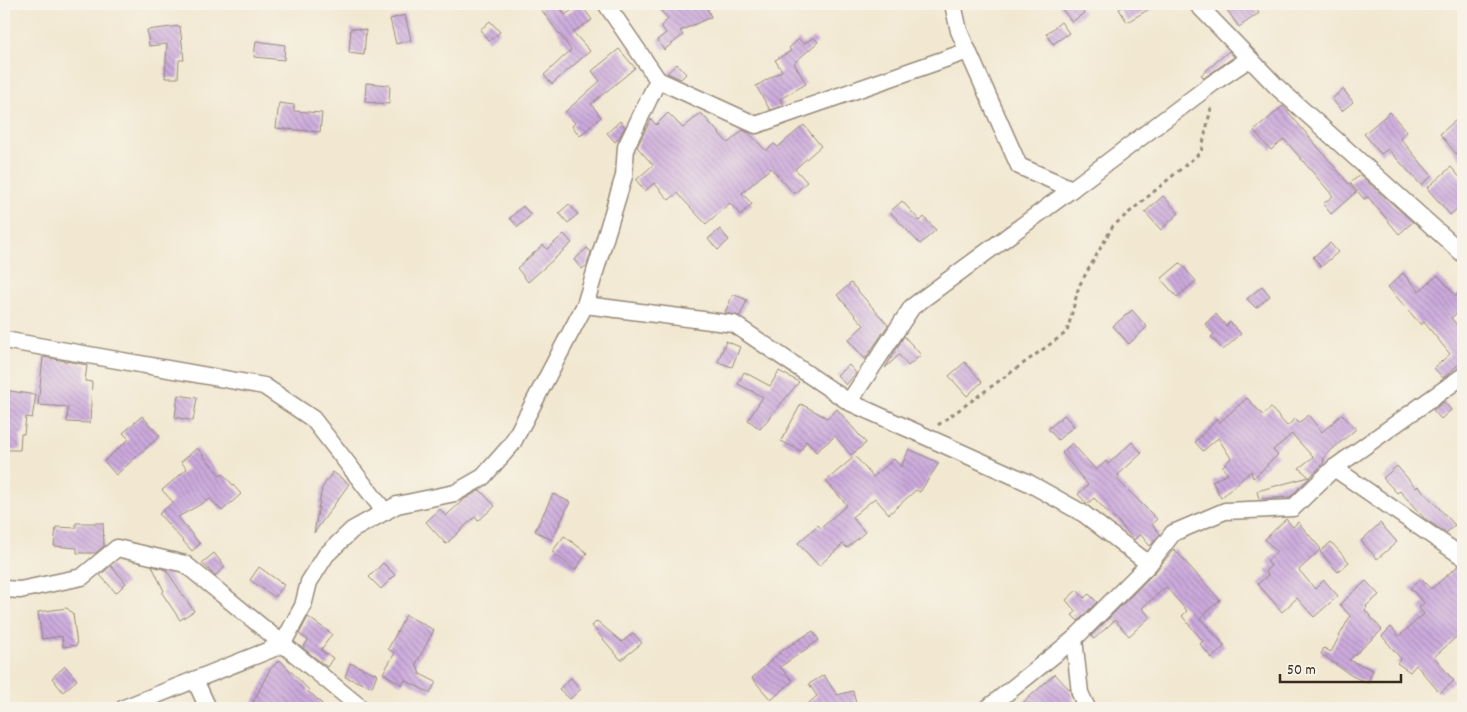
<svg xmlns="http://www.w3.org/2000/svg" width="1467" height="712" font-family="Dekko,sans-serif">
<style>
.building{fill:url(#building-back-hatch)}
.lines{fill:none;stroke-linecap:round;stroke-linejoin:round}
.minor-casing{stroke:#968978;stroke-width:19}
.path{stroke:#968978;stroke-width:3;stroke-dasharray:4 4;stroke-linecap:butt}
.minor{stroke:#fff;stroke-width:16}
</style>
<defs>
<pattern id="building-back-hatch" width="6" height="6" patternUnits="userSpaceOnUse" patternTransform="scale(1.25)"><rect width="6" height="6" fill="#cad"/><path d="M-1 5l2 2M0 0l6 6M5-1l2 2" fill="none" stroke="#a78bb3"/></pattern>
</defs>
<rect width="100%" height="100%" fill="#f7f3e8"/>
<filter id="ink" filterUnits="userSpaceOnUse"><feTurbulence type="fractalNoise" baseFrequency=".02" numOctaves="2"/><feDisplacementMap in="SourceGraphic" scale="10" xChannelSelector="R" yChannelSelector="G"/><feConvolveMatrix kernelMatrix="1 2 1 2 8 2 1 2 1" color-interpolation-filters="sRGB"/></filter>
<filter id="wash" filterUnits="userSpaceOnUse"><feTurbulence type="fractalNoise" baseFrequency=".0096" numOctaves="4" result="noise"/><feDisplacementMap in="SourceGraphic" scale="20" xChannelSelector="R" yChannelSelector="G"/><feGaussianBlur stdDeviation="1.12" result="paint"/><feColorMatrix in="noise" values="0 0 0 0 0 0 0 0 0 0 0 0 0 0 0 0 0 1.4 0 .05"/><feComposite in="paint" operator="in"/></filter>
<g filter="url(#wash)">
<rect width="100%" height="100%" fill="#f2e8d1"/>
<g id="blocks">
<g class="building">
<polygon points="537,4 558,4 565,15 581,4 592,20 573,32 590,51 552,84 544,75 571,50"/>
<polygon points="655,4 705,4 711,17 680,31 683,35 664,50 657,40 666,33 661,26 668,19"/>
<polygon points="1058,4 1077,4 1084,13 1072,22"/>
<polygon points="1127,4 1158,4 1127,22 1119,9"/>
<polygon points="1223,4 1252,4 1259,13 1239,27"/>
<polygon points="405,15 411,40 396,44 390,19"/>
<polygon points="490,21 500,32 489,41 480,30"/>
<polygon points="1061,22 1069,33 1053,44 1046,34"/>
<polygon points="180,26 184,60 179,60 178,78 165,78 167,44 149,46 147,30"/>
<polygon points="351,28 366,30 364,55 349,53"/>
<polygon points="814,37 818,42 794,63 806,84 780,99 784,105 770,110 756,86 782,71 775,60 791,51 789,48 799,39 803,44"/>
<polygon points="256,41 285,45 284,60 254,57"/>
<polygon points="619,49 635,68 591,104 601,117 580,136 572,126 575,123 565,112 600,81 592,71"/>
<polygon points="1229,51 1234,57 1204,78 1201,75"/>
<polygon points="677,64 686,74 681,79 667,73"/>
<polygon points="366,83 390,85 389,104 365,102"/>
<polygon points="1343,89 1353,102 1342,111 1332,99"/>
<polygon points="279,103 294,105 294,111 322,113 320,132 276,128"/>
<polygon points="1283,106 1356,192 1331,214 1323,204 1333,196 1284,139 1271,150 1254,131"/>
<polygon points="1390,112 1407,132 1400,138 1432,176 1421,185 1388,149 1381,154 1364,134"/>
<polygon points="668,113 683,128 701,113 728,143 743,130 749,133 766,151 774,144 778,147 804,125 821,146 795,169 807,182 794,194 771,168 742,193 752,204 740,215 730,203 706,224 677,193 669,200 654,183 645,191 636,180 653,165 637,147 651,119 656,125"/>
<polygon points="1463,114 1463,162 1440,134"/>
<polygon points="620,121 625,127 619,138 615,142 607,133"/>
<polygon points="1451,167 1463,181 1463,204 1450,215 1427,188"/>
<polygon points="1360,175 1413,222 1399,234 1368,197 1364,199 1350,183"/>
<polygon points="1163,196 1179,213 1161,230 1145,212"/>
<polygon points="902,201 920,221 924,217 936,230 920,244 890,212"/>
<polygon points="569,204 578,214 568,223 559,213"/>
<polygon points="523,206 531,215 518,227 510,218"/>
<polygon points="720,229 729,240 718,250 708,239"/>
<polygon points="564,234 572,243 528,282 517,268 543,245 547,249"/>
<polygon points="1330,243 1338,252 1321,267 1313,257"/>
<polygon points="587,248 591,252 587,265 582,269 574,260"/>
<polygon points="1180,263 1196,281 1177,297 1161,279"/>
<polygon points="1403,273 1419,291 1438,275 1456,296 1463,290 1463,308 1451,318 1463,333 1463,366 1459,364 1443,378 1434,368 1450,354 1424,322 1421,325 1388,287"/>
<polygon points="851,283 888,325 865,359 848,340 864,325 837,295"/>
<polygon points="1262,286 1270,296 1256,308 1247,299"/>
<polygon points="733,294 747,300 740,316 725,313"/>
<polygon points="1132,310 1147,327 1129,344 1113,326"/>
<polygon points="1216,314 1226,326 1230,322 1241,334 1223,350 1211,337 1214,334 1205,324"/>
<polygon points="904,336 921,355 908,366 899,355 885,368"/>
<polygon points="726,341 740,347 732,367 718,362"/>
<polygon points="43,357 87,365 85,381 92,382 90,423 67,422 68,407 38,405"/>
<polygon points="965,362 982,382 967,396 949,376"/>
<polygon points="849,365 856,373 846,385 837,375"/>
<polygon points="779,371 799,382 760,429 748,420 763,397 738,384 744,372 770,386"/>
<polygon points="4,390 36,395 32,418 26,417 24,434 21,434 20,450 4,450 4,432 6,414 4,414"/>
<polygon points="178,395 197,398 193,421 175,417"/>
<polygon points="1247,398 1263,415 1271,408 1287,426 1295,419 1299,423 1308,415 1322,432 1342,414 1356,429 1327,454 1324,458 1323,464 1290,497 1259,499 1257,491 1309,477 1299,468 1313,457 1292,434 1273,450 1278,455 1267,464 1268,465 1253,478 1251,471 1221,498 1212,481 1228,474 1222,467 1231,458 1218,438 1203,451 1195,442 1217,419 1220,422"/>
<polygon points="1444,402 1451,410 1441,419 1433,410"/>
<polygon points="801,404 827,418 837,409 866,443 851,455 835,436 816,452 806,441 801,451 781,441"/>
<polygon points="1064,415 1074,426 1058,440 1048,429"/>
<polygon points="142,416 160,436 116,475 104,461 129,439 123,433"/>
<polygon points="1132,442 1142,453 1118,475 1119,477 1117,479 1157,519 1152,524 1160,534 1150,546 1140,534 1134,540 1116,519 1115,520 1094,498 1087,504 1078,494 1088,485 1062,453 1072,443 1096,470 1106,461 1108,464"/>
<polygon points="197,448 221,476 223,474 241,494 222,511 210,499 178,517 200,544 192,551 159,514 173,502 162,490 187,469 181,462"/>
<polygon points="909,449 939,463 920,492 916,490 889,514 875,498 852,517 865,532 847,548 843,544 819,566 798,543 818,525 821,528 847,505 826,481 855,456 873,477 894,459 901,467"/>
<polygon points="1397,466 1416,488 1418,486 1455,525 1446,533 1424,518 1400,491 1397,493 1383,478"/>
<polygon points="333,472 349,484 314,533 322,488"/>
<polygon points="480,490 495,506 478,521 475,517 446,544 426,522 440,509 446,516 463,500"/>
<polygon points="553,494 570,502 552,540 535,531"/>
<polygon points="1286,519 1293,527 1298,522 1321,549 1299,570 1315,589 1324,580 1338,596 1314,617 1297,598 1282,612 1258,584 1268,575 1265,571 1271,566 1267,561 1277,552 1265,539"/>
<polygon points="76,523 103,523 104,546 96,553 77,553 77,548 54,546 56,527 76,528"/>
<polygon points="1380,523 1397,542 1377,559 1361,541"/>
<polygon points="564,536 587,553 575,570 552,552"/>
<polygon points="1331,542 1349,562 1338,572 1320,552"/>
<polygon points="1174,549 1220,600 1200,618 1225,646 1212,658 1200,644 1203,641 1182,616 1187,611 1166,587 1142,608 1150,617 1129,636 1115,620 1094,639 1091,636 1156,571"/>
<polygon points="214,553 225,567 215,576 202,563"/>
<polygon points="383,563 395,575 381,589 369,577"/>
<polygon points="111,566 126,583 116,593 100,575"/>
<polygon points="152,566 166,570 194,611 180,620 162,593 164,591"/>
<polygon points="1458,566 1463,567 1463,631 1434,657 1454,681 1440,693 1416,665 1410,672 1397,663 1401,659 1382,636 1391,627 1399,636 1424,614 1419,608 1424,603 1410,588 1421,579 1431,589"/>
<polygon points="259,567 284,585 275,597 250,580"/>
<polygon points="1366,581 1379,595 1366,606 1367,607 1365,610 1382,630 1349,660 1373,670 1368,683 1352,676 1321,654 1324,648 1331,652 1350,616 1340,604"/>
<polygon points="1077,590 1084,598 1089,594 1097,602 1078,621 1072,615 1076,612 1066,600"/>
<polygon points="67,608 73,614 77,645 63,647 62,636 42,639 38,612"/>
<polygon points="406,615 434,630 416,664 420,674 436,682 430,693 405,680 402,685 383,673 395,653 388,649"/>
<polygon points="308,617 332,634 321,650 333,658 327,667 303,648 308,640 299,634"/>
<polygon points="597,621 622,642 633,633 642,643 621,660 592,626"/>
<polygon points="813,631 819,640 780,667 793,681 771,700 752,678 784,649"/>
<polygon points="280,660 309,690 308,692 313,695 326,708 250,708 270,669"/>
<polygon points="350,663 377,674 372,687 345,677"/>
<polygon points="65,666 77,680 63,692 52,678"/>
<polygon points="1055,674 1070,690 1076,708 1017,708"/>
<polygon points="824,675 837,695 853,691 857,708 803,708 817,696 809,684"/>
<polygon points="571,678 581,689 570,699 559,689"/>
</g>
</g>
</g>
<g filter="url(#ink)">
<use href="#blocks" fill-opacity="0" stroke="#968978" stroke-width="1"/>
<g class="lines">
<defs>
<g id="minor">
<polyline points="1197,4 1277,87 1463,254"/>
<polyline points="658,80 756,125 968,51"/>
<polyline points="1072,189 1213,83 1249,59"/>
<polyline points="585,305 734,324 849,402 912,307 1072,189 1019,166 959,31 953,4"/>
<polyline points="4,340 264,386 313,419 385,512"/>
<polyline points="849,402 1027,482 1084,514 1149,564 1173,533 1225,511 1293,508 1334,468 1463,557"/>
<polyline points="1334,468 1463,376"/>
<polyline points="4,589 20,590 82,577 117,548 185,564 361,708"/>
<polyline points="195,680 208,708"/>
<polyline points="124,708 282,645 303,606 309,582 326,555 352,530 397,505 455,493 483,477 512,444 585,305 624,176 626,147 658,80 606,4"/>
<polyline points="988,708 1074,639"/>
<polyline points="1087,708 1080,693 1074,639 1149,564"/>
</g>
</defs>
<use href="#minor" class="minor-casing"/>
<polyline class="path" points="938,425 1067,332 1079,286 1113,226 1201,152 1212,104"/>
<use href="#minor" class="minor"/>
</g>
</g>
<rect width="1467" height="712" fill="none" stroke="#f7f3e8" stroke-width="20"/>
<path d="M1280 674v8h121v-8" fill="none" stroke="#3b2a1e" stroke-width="2.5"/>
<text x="1287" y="674" font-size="15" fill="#3b2a1e" stroke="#f7f3e8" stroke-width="4" paint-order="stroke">50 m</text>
</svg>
